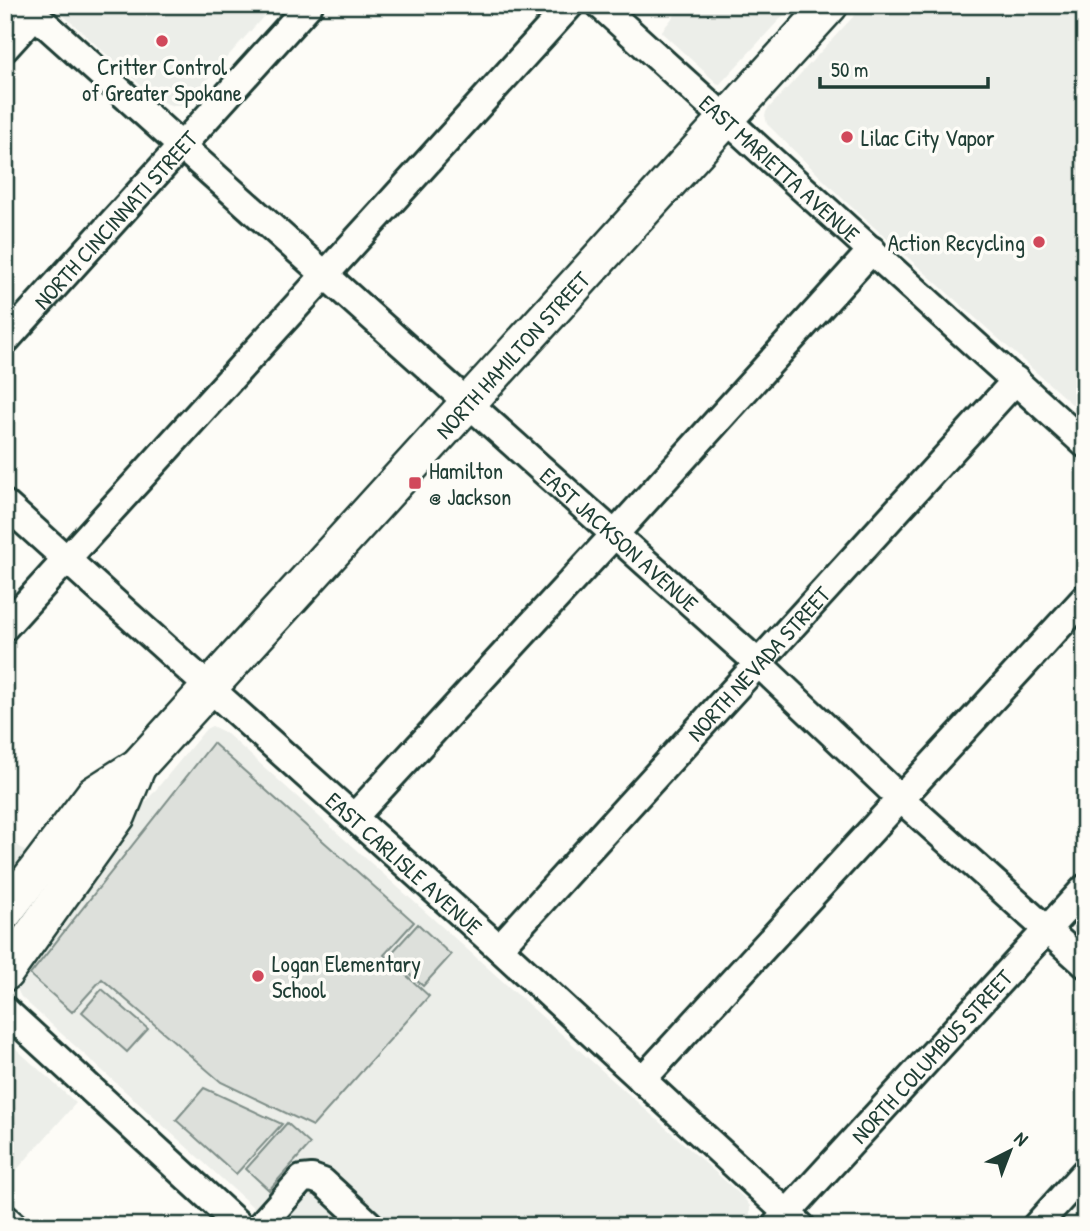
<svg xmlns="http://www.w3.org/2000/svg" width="1090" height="1231" font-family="'Patrick Hand',sans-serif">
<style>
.built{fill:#eceee9}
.green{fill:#dde0db;stroke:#7e8e88;stroke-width:2}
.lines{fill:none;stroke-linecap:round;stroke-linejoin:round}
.minor-casing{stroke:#1f3d34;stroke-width:32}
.major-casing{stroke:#1f3d34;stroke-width:40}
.minor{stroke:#fdfcf7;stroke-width:26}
.major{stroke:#fdfcf7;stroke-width:35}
.poi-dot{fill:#d1495b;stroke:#fdfcf7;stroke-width:2.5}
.labels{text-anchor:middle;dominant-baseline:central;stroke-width:7;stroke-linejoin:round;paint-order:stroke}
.poi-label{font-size:23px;fill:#1f3d34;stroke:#fdfcf7;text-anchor:start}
.street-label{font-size:23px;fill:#1f3d34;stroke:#fdfcf7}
</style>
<rect width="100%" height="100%" fill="#fdfcf7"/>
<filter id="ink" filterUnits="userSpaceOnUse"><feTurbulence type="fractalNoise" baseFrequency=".0143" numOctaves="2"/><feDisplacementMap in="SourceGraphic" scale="14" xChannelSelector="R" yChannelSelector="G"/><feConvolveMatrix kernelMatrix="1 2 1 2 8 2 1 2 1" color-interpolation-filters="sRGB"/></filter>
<g filter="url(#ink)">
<g class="built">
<polygon points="52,5 274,5 193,95 182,105 173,106 157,100"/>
<polygon points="683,5 793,5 719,85 661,32"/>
<polygon points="864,5 1085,5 1085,416 845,201 767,124 765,115 767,110"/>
<polygon points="212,726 226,733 743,1197 750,1206 750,1214 742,1226 274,1226 21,997 17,989 17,980 121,832 206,729"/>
<polygon points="5,834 29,855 5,886"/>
<polygon points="5,1039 76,1103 5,1183"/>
</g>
<g class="green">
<polygon points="213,743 414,922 384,955 429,996 313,1126 221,1082 102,979 72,1012 30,975"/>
<polygon points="418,924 451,955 423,986 389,956"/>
<polygon points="102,989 148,1029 127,1052 82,1012"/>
<polygon points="204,1088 282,1124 236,1174 176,1120"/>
<polygon points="287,1123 310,1144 269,1190 246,1169"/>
</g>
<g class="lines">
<defs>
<g id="minor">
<path id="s1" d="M24,5L758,663L901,799L1085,964"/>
<path id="s2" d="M600,5L1085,444"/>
<polyline points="5,48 35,15"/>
<path id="s3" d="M5,341L309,5"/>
<path id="s4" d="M5,504L499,948L801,1226"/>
<polyline points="5,627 570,5"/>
<polyline points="354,817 615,534 872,250"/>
<path id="s5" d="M499,948L1016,380"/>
<polyline points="5,1010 240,1226"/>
<polyline points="642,1080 1085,598"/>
<polyline points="5,1218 14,1226"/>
<path id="s6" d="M777,1224L1085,888"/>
<polyline points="260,1226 302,1179 312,1178 323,1182 371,1226"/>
<polyline points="1036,1226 1085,1172"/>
</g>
<g id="major">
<path id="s7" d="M5,912L94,794L138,766L830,5"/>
<polyline points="5,973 118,815 138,766"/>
</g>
</defs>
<use href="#minor" class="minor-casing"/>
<use href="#major" class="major-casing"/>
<use href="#minor" class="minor"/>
<use href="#major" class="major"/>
</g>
</g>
<g class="poi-dot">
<circle cx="162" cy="41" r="7"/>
<circle cx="847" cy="137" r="7"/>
<circle cx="1039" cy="242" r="7"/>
<rect x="408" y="476" width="14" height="14" rx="3.5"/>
<circle cx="258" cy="976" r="7"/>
</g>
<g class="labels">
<g class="poi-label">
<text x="162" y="66" text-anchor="middle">Critter Control<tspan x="162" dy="26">of Greater Spokane</tspan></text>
<text x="861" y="137">Lilac City Vapor</text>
<text x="1025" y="242" text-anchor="end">Action Recycling</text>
<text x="429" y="470">Hamilton<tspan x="429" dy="26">@ Jackson</tspan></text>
<text x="272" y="963">Logan Elementary<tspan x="272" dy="26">School</tspan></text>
</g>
<g class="street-label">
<text stroke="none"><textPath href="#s2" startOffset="243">EAST MARIETTA AVENUE</textPath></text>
<text stroke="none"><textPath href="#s3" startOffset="164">NORTH CINCINNATI STREET</textPath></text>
<text stroke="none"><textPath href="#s7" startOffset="756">NORTH HAMILTON STREET</textPath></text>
<text stroke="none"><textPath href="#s1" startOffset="800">EAST JACKSON AVENUE</textPath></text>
<text stroke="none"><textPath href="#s5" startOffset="385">NORTH NEVADA STREET</textPath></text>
<text stroke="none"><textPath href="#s4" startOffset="537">EAST CARLISLE AVENUE</textPath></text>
<text stroke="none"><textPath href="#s6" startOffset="228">NORTH COLUMBUS STREET</textPath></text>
</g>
</g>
<rect width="1090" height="1231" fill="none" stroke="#fdfcf7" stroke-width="28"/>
<rect x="14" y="14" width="1062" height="1203" fill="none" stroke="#1f3d34" stroke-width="2.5" filter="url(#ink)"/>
<g transform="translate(1010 1151) rotate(42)" stroke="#fdfcf7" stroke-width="5" paint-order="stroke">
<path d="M0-5L12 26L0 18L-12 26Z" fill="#1f3d34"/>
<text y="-10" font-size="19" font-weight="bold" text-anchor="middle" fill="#1f3d34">N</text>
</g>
<path d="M820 77v10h168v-10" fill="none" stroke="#1f3d34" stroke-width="3.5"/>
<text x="831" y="77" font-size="21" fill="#1f3d34" stroke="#fdfcf7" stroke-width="5" paint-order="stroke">50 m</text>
</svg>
